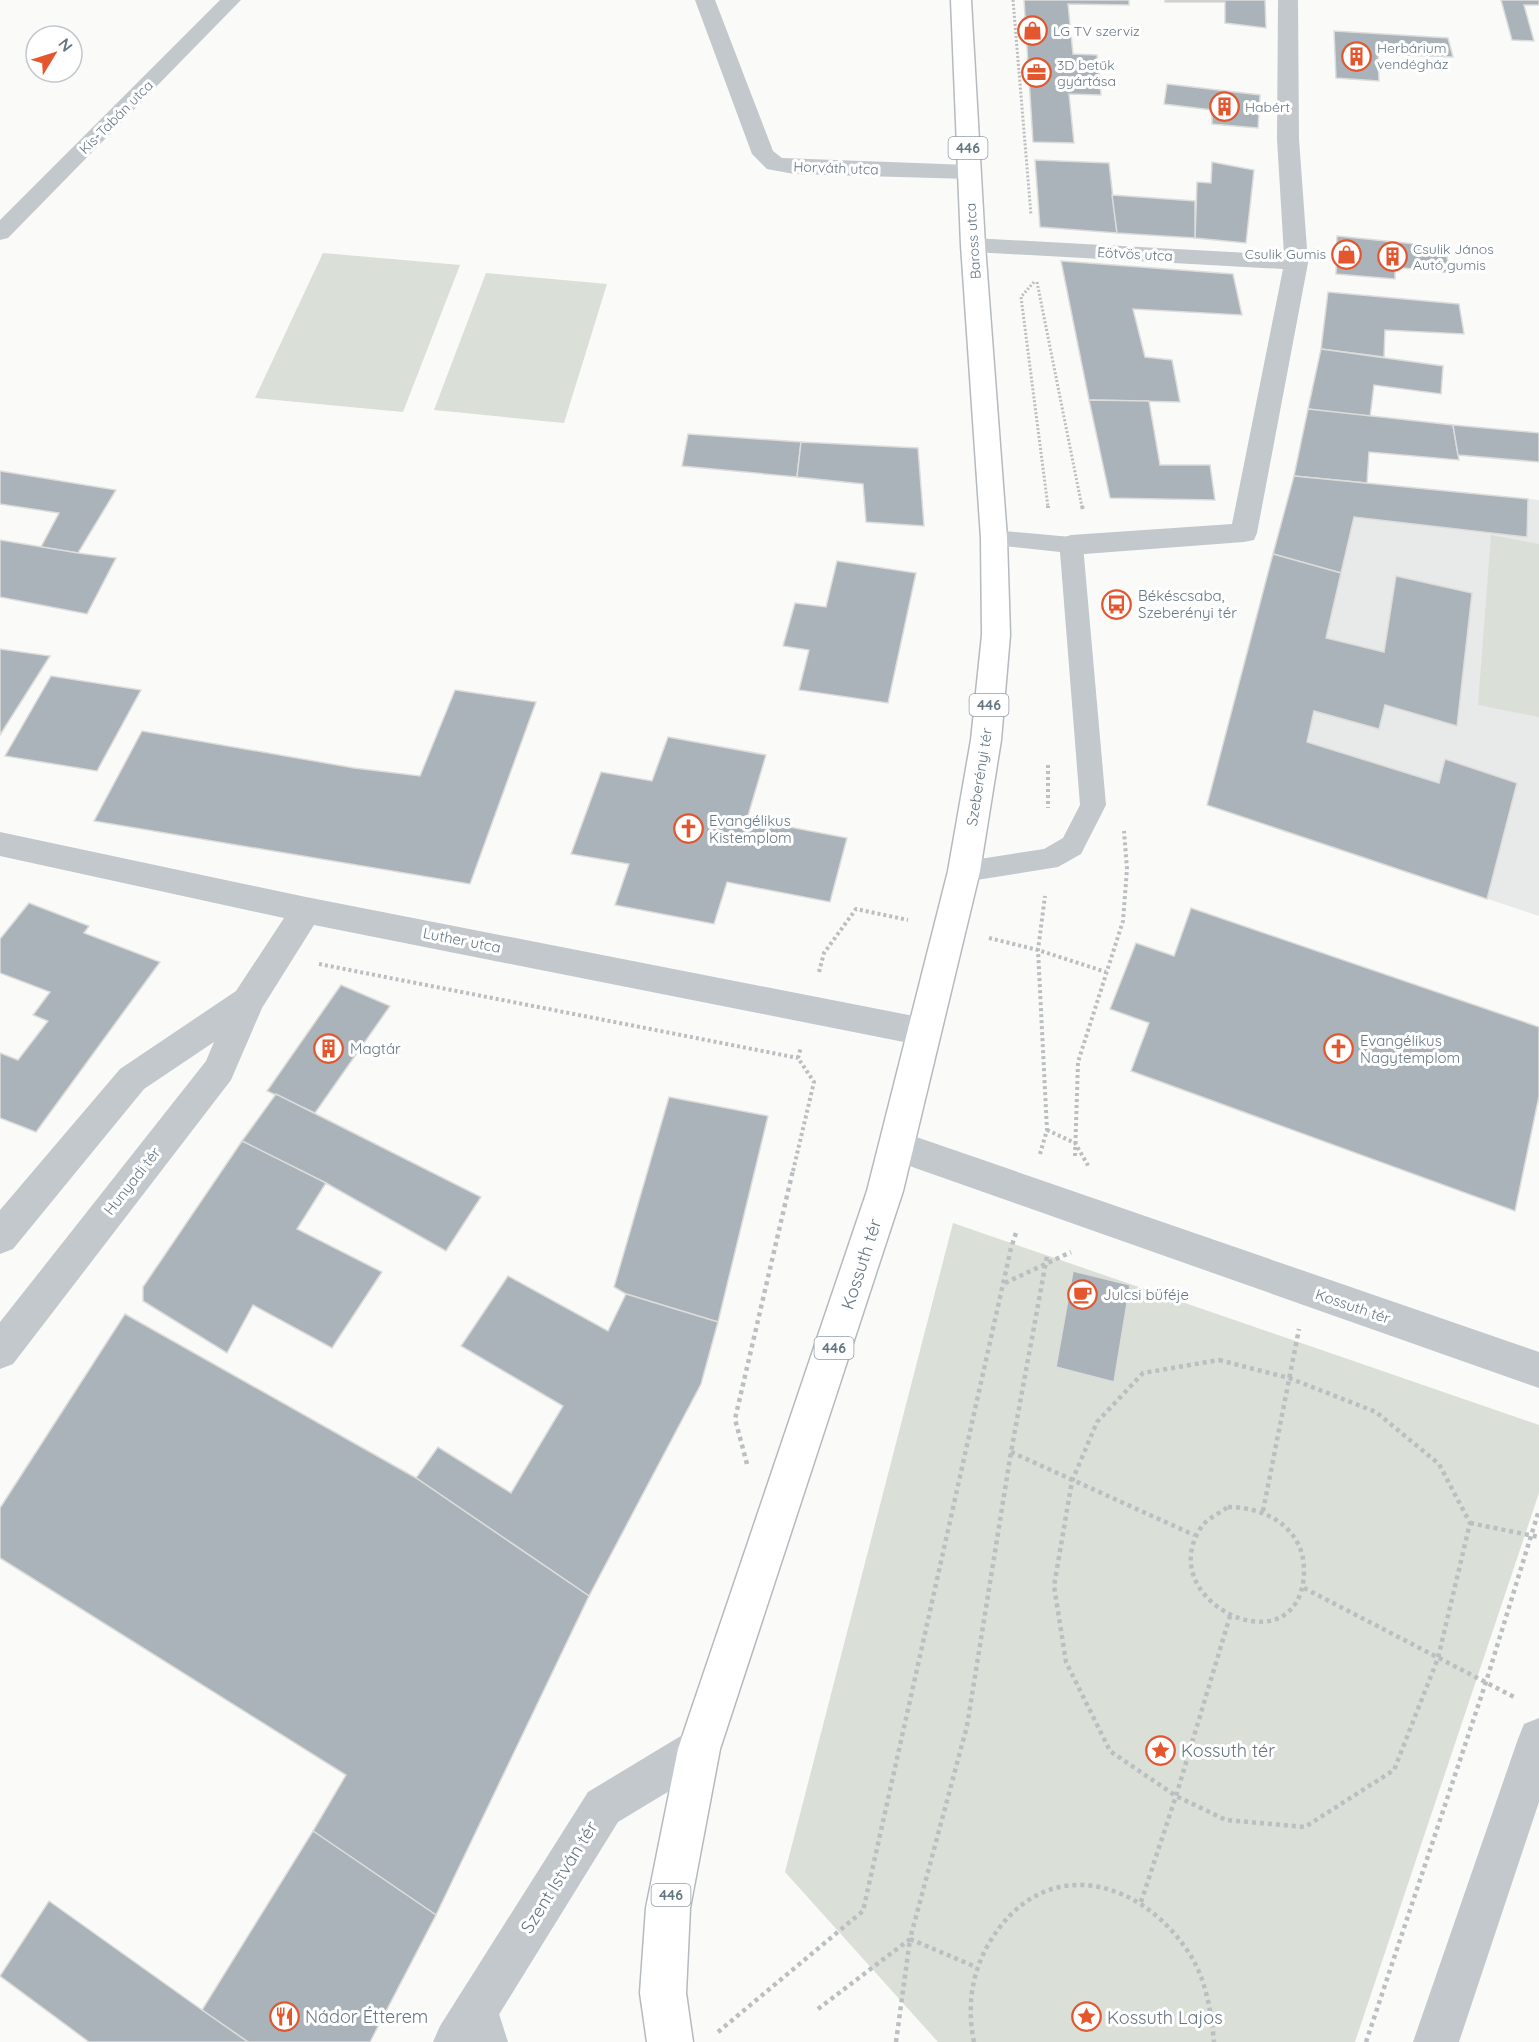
<svg xmlns="http://www.w3.org/2000/svg" width="1539" height="2042" font-family="Quicksand,sans-serif">
<style>
.built{fill:#e8e9e9}
.green{fill:#dadfd7}
.building{fill:#aab3b9;stroke:#dcdcda;stroke-width:1.5}
.lines{fill:none;stroke-linecap:round;stroke-linejoin:round}
.primary-casing{stroke:#b5babe;stroke-width:3}
.path-far2{stroke:#bbbfc2;stroke-width:3;stroke-dasharray:2 2;stroke-linecap:butt}
.path-far1{stroke:#bbbfc2;stroke-width:4;stroke-dasharray:3 3;stroke-linecap:butt}
.path{stroke:#bbbfc2;stroke-width:4.5;stroke-dasharray:4 4;stroke-linecap:butt}
.lane{fill:#c3c8cc;fill-rule:evenodd}
.street{fill:#c3c8cc;fill-rule:evenodd}
.primary{fill:#fff;fill-rule:evenodd}
.labels{text-anchor:middle;dominant-baseline:central;stroke-width:6;stroke-linejoin:round;paint-order:stroke}
.far-poi-label{font-size:14px;fill:#657683;stroke:#fff;text-anchor:start}
.far-street-label{font-size:14px;fill:#657683;stroke:#fff}
.shield{fill:#fff;stroke:#939fa8;stroke-width:1.5}
.shield-label{font-size:14px;font-weight:bold;fill:#657683}
.poi-label{font-size:15px;fill:#657683;stroke:#fff;text-anchor:start}
.street-label{font-size:15px;fill:#657683;stroke:#fff}
.near-street-label{font-size:18px;fill:#657683;stroke:#fff}
.near-poi-label{font-size:18px;fill:#657683;stroke:#fff;text-anchor:start}
</style>
<rect width="100%" height="100%" fill="#fafaf8"/>
<polygon class="built" points="1294,476 1539,500 1539,916 1207,805"/>
<g class="green">
<polygon points="323,253 460,265 403,412 255,398"/>
<polygon points="486,273 607,284 564,423 434,410"/>
<polygon points="1491,535 1539,544 1539,717 1478,705"/>
<polygon points="953,1223 1539,1425 1539,1493 1355,2042 938,2042 785,1872"/>
</g>
<g class="building">
<polygon points="1024,0 1129,0 1129,5 1068,4 1073,54 1097,55 1101,95 1069,94 1074,143 1033,142"/>
<polygon points="1165,0 1265,0 1266,28 1225,23 1225,2 1165,2"/>
<polygon points="1501,0 1539,0 1539,5 1524,5 1534,41 1512,40"/>
<polygon points="1334,31 1448,38 1453,57 1378,54 1379,81 1336,78"/>
<polygon points="1167,84 1260,95 1258,128 1212,124 1212,110 1164,104"/>
<polygon points="1035,160 1109,163 1117,233 1040,227"/>
<polygon points="1212,162 1254,170 1246,243 1195,238 1197,182 1211,183"/>
<polygon points="1112,195 1195,201 1195,238 1117,233"/>
<polygon points="1337,236 1445,247 1450,273 1395,267 1395,279 1336,274"/>
<polygon points="1061,261 1233,274 1242,315 1133,309 1145,357 1172,360 1180,402 1089,400"/>
<polygon points="1328,292 1459,304 1464,334 1385,330 1384,357 1321,349"/>
<polygon points="1321,349 1443,366 1441,394 1374,385 1370,417 1308,409"/>
<polygon points="1089,400 1149,401 1160,465 1210,465 1215,500 1110,498"/>
<polygon points="1308,409 1453,425 1459,460 1369,452 1367,483 1294,476"/>
<polygon points="1453,425 1539,433 1539,462 1458,455"/>
<polygon points="688,434 801,442 797,477 682,466"/>
<polygon points="801,442 918,448 924,526 866,522 863,484 797,477"/>
<polygon points="0,471 116,490 78,553 41,547 59,513 0,504"/>
<polygon points="1294,476 1528,499 1527,537 1354,517 1341,573 1273,554"/>
<polygon points="0,540 78,553 116,558 87,614 0,597"/>
<polygon points="1273,554 1341,573 1326,638 1384,652 1396,576 1472,593 1457,726 1385,705 1379,729 1314,711 1307,742 1439,783 1445,759 1517,783 1487,899 1207,805"/>
<polygon points="837,561 916,573 888,703 799,690 809,650 783,646 795,603 826,607"/>
<polygon points="0,649 50,656 0,735"/>
<polygon points="51,676 141,690 97,771 5,756"/>
<polygon points="455,690 536,702 470,884 94,821 142,731 354,768 420,776"/>
<polygon points="668,737 766,755 747,819 847,838 830,902 727,882 714,924 615,905 629,864 571,854 601,772 652,781"/>
<polygon points="29,903 89,926 84,933 160,962 36,1132 0,1118 0,1053 18,1060 48,1021 33,1015 50,992 0,973 0,939"/>
<polygon points="1191,908 1539,1027 1539,1096 1515,1211 1131,1071 1149,1023 1110,1009 1136,943 1174,956"/>
<polygon points="341,985 390,1006 315,1113 267,1091"/>
<polygon points="276,1094 481,1197 446,1251 326,1183 242,1141"/>
<polygon points="669,1097 768,1116 718,1322 626,1294 614,1287"/>
<polygon points="242,1141 326,1183 297,1229 382,1272 332,1348 253,1305 227,1353 143,1301 143,1287"/>
<polygon points="1073,1271 1130,1285 1114,1382 1056,1367"/>
<polygon points="508,1276 608,1331 626,1294 718,1322 701,1384 589,1596 416,1478 438,1447 511,1493 563,1406 461,1346"/>
<polygon points="125,1314 416,1478 589,1596 436,1915 313,1831 346,1775 0,1558 0,1508"/>
<polygon points="313,1831 436,1915 370,2042 248,2042 202,2010"/>
<polygon points="49,1901 202,2010 248,2042 89,2042 0,1976"/>
</g>
<g class="lines">
<defs>
<polygon id="primary" points="951,0 971,0 985,245 1007,538 1010,635 1001,740 980,871 903,1191 720,1749 690,1908 686,1993 693,2042 647,2042 640,1993 646,1908 678,1749 867,1191 948,871 971,740 982,635 981,538 961,245"/>
</defs>
<use href="#primary" class="primary-casing"/>
<g class="path-far2">
<polyline points="1013,0 1031,215"/>
<polyline points="1034,282 1021,297 1048,507"/>
<polyline points="1037,282 1082,507"/>
</g>
<g class="path-far1">
<polyline points="1048,506 1048,508"/>
<polyline points="1082,506 1083,510"/>
<polyline points="1048,765 1048,808"/>
<polyline points="989,938 1038,950 1106,972"/>
<polyline points="319,964 798,1058"/>
<polyline points="819,972 824,953 856,909 908,920"/>
<polyline points="1047,1130 1075,1143 1089,1167"/>
<polyline points="1040,1154 1047,1130 1038,950 1045,896"/>
<polyline points="1075,1156 1078,1062 1123,921 1127,869 1124,831"/>
<polyline points="793,1171 814,1082 798,1058 801,1047"/>
</g>
<g class="path">
<polyline points="1005,1283 1071,1252"/>
<polygon points="1219,1360 1289,1378 1376,1412 1439,1464 1470,1523 1438,1658 1394,1770 1305,1827 1226,1820 1176,1796 1110,1751 1066,1662 1054,1586 1072,1481 1097,1422 1143,1373"/>
<polyline points="1011,1452 1194,1535"/>
<polyline points="747,1464 735,1419 793,1170"/>
<path d="M1228,1507C1272,1507 1311,1534 1303,1583C1289,1667 1151,1599 1202,1526C1208,1518 1220,1513 1228,1507Z"/>
<polyline points="1263,1511 1299,1329"/>
<polyline points="1470,1523 1539,1537"/>
<polyline points="1304,1588 1516,1698"/>
<polyline points="1141,1902 1176,1796 1230,1616"/>
<polyline points="818,2009 910,1939 967,1726 1011,1452 1047,1256"/>
<polyline points="718,2032 863,1911 1011,1248 1017,1230"/>
<polyline points="896,2042 910,1939 976,1967"/>
<path d="M974,2042C967,2008 971,1975 988,1945C1039,1855 1135,1874 1187,1950C1206,1977 1211,2011 1214,2042"/>
<polyline points="1366,2042 1486,1682 1539,1510"/>
</g>
<g class="lane">
<polygon points="994,530 1071,537 1079,539 1083,545 1106,805 1081,854 1058,867 964,882 954,879 951,871 954,863 1044,849 1063,838 1080,805 1060,552 986,544 982,538 986,532"/>
<polygon points="478,1986 492,1992 508,2042 468,2042 458,2006 464,1992"/>
</g>
<g class="street">
<polygon points="220,0 241,0 8,238 0,240 0,220"/>
<polygon points="695,0 715,0 773,151 782,158 969,165 977,167 980,172 977,177 969,179 794,174 767,169 752,154"/>
<polygon points="1278,0 1298,0 1299,139 1308,263 1257,533 1254,540 1244,542 1071,555 1061,552 1057,545 1061,538 1071,535 1232,524 1283,269 973,252 965,250 961,245 965,240 973,238 1284,255 1277,139"/>
<polygon points="0,832 306,897 924,1018 936,1022 941,1032 936,1042 924,1046 314,925 262,1008 231,1080 13,1364 0,1369 0,1322 206,1061 214,1042 144,1089 13,1249 0,1254 0,1210 120,1069 236,991 284,918 0,856"/>
<polygon points="896,1130 1539,1352 1539,1388 884,1157 879,1146 884,1135"/>
<polygon points="1539,1718 1539,1802 1459,2042 1413,2042 1518,1739 1524,1724"/>
<polygon points="699,1728 714,1734 720,1749 714,1764 618,1822 482,2042 433,2042 440,2026 588,1792 684,1734"/>
</g>
<use href="#primary" class="primary"/>
</g>
<defs>
<symbol id="shop-ring" viewBox="-11 -11 22 22"><circle r="9.5" fill="#fff" stroke="#e4572e" stroke-width="1.5"/><path d="M-5-2.5h2.3a2.7 3.5 0 0 1 5.4 0H5L5.5 6h-11ZM-1.5-2.5h3a1.5 2.3 0 0 0-3 0Z" fill="#e4572e"/></symbol>
<symbol id="building-ring" viewBox="-11 -11 22 22"><circle r="9.5" fill="#fff" stroke="#e4572e" stroke-width="1.5"/><path d="M-4-6H4V6H1V3H-1V6H-4ZM-2.5-4.3h1.7v1.8h-1.7ZM.8-4.3h1.7v1.8H.8ZM-2.5-1h1.7V.8h-1.7ZM.8-1h1.7V.8H.8Z" fill="#e4572e"/></symbol>
<symbol id="office-ring" viewBox="-11 -11 22 22"><circle r="9.5" fill="#fff" stroke="#e4572e" stroke-width="1.5"/><path d="M-6-3h4V-5.5h4V-3h4V5H-6ZM-1-4.5V-3h2v-1.5ZM-6 0V1H6V0Z" fill="#e4572e"/></symbol>
<symbol id="bus-ring" viewBox="-11 -11 22 22"><circle r="9.5" fill="#fff" stroke="#e4572e" stroke-width="1.5"/><path d="M-5-6H5V4H4V6H2V4H-2V6H-4V4H-5ZM-3.5-4V0h7V-4ZM-3.5 1.2v1.5H-2V1.2ZM2 1.2v1.5H3.5V1.2Z" fill="#e4572e"/></symbol>
<symbol id="church-ring" viewBox="-11 -11 22 22"><circle r="9.5" fill="#fff" stroke="#e4572e" stroke-width="1.5"/><path d="M-1.2-6h2.4v3.5h3.3v2.4h-3.3V6h-2.4V-.1h-3.3v-2.4h3.3Z" fill="#e4572e"/></symbol>
<symbol id="cafe-ring" viewBox="-11 -11 22 22"><circle r="9.5" fill="#fff" stroke="#e4572e" stroke-width="1.5"/><path d="M-5.5-4.5H6V0H3Q3 3.5 0 3.5H-2.5Q-5.5 3.5-5.5 0ZM3-3.2v2h1.7v-2ZM-6 4.5H4V6H-6Z" fill="#e4572e"/></symbol>
<symbol id="sight-ring" viewBox="-11 -11 22 22"><circle r="9.5" fill="#fff" stroke="#e4572e" stroke-width="1.5"/><path d="M0-6L1.8-2.2L6-1.7L2.9 1.2L3.7 5.4L0 3.3L-3.7 5.4L-2.9 1.2L-6-1.7L-1.8-2.2Z" fill="#e4572e"/></symbol>
<symbol id="restaurant-ring" viewBox="-11 -11 22 22"><circle r="9.5" fill="#fff" stroke="#e4572e" stroke-width="1.5"/><path d="M-5-6h1v4h1v-4h1v4h1v-4h1v5L-1.5 .5V6h-2V.5L-5-1ZM5-6V6H3V1.5H1.5Q1.5-4 5-6Z" fill="#e4572e"/></symbol>
</defs>
<g fill-rule="evenodd">
<use href="#shop-ring" x="1016" y="14" width="33" height="33"/>
<use href="#building-ring" x="1340" y="40" width="33" height="33"/>
<use href="#office-ring" x="1020" y="56" width="33" height="33"/>
<use href="#building-ring" x="1208" y="90" width="33" height="33"/>
<use href="#shop-ring" x="1330" y="238" width="33" height="33"/>
<use href="#building-ring" x="1376" y="240" width="33" height="33"/>
<use href="#bus-ring" x="1100" y="588" width="33" height="33"/>
<use href="#church-ring" x="672" y="812" width="33" height="33"/>
<use href="#building-ring" x="312" y="1032" width="33" height="33"/>
<use href="#church-ring" x="1322" y="1032" width="33" height="33"/>
<use href="#cafe-ring" x="1066" y="1278" width="33" height="33"/>
<use href="#sight-ring" x="1144" y="1734" width="33" height="33"/>
<use href="#restaurant-ring" x="268" y="2000" width="33" height="33"/>
<use href="#sight-ring" x="1070" y="2000" width="33" height="33"/>
</g>
<g class="labels">
<g class="far-poi-label">
<text x="1053" y="31">LG TV szerviz</text>
<text x="1377" y="48">Herbárium<tspan x="1377" dy="16">vendégház</tspan></text>
<text x="1057" y="65">3D betűk<tspan x="1057" dy="16">gyártása</tspan></text>
<text x="1245" y="107">Habért</text>
<text x="1413" y="249">Csulik János<tspan x="1413" dy="16">Autó gumis</tspan></text>
<text x="1326" y="254" text-anchor="end">Csulik Gumis</text>
</g>
<g class="far-street-label">
<text transform="translate(116 117) rotate(-45)">Kis-Tabán utca</text>
<text transform="translate(836 168) rotate(2)">Horváth utca</text>
<text transform="translate(973 241) rotate(-94)">Baross utca</text>
<text transform="translate(1135 254) rotate(3)">Eötvös utca</text>
</g>
<g class="shield">
<rect x="948.5" y="137" width="39" height="22" rx="4.5"/>
<rect x="969.5" y="694" width="39" height="22" rx="4.5"/>
<rect x="814.5" y="1337" width="39" height="22" rx="4.5"/>
<rect x="651.5" y="1884" width="39" height="22" rx="4.5"/>
</g>
<g class="shield-label">
<text x="968" y="148">446</text>
<text x="989" y="705">446</text>
<text x="834" y="1348">446</text>
<text x="671" y="1895">446</text>
</g>
<g class="poi-label">
<text x="1138" y="595">Békéscsaba,<tspan x="1138" dy="17">Szeberényi tér</tspan></text>
<text x="709" y="820">Evangélikus<tspan x="709" dy="17">Kistemplom</tspan></text>
<text x="1360" y="1040">Evangélikus<tspan x="1360" dy="17">Nagytemplom</tspan></text>
<text x="350" y="1048">Magtár</text>
<text x="1103" y="1294">Julcsi büféje</text>
</g>
<g class="street-label">
<text transform="translate(979 777) rotate(-81)">Szeberényi tér</text>
<text transform="translate(462 940) rotate(11)">Luther utca</text>
<text transform="translate(132 1181) rotate(-52)">Hunyadi tér</text>
<text transform="translate(1353 1306) rotate(19)">Kossuth tér</text>
</g>
<g class="near-street-label">
<text transform="translate(861 1264) rotate(-72)">Kossuth tér</text>
<text transform="translate(559 1877) rotate(-58)">Szent István tér</text>
</g>
<g class="near-poi-label">
<text x="1181" y="1750">Kossuth tér</text>
<text x="305" y="2016">Nádor Étterem</text>
<text x="1107" y="2017">Kossuth Lajos</text>
</g>
</g>
<g transform="translate(54 54) rotate(52)"><circle r="28" fill="#ffffff" stroke="#c1c8cd" stroke-width="1.5"/>
<path d="M0-4.5L10 22L0 15L-10 22Z" fill="#e4572e"/>
<text y="-9" font-size="16" font-weight="bold" text-anchor="middle" fill="#657683">N</text>
</g>
</svg>
